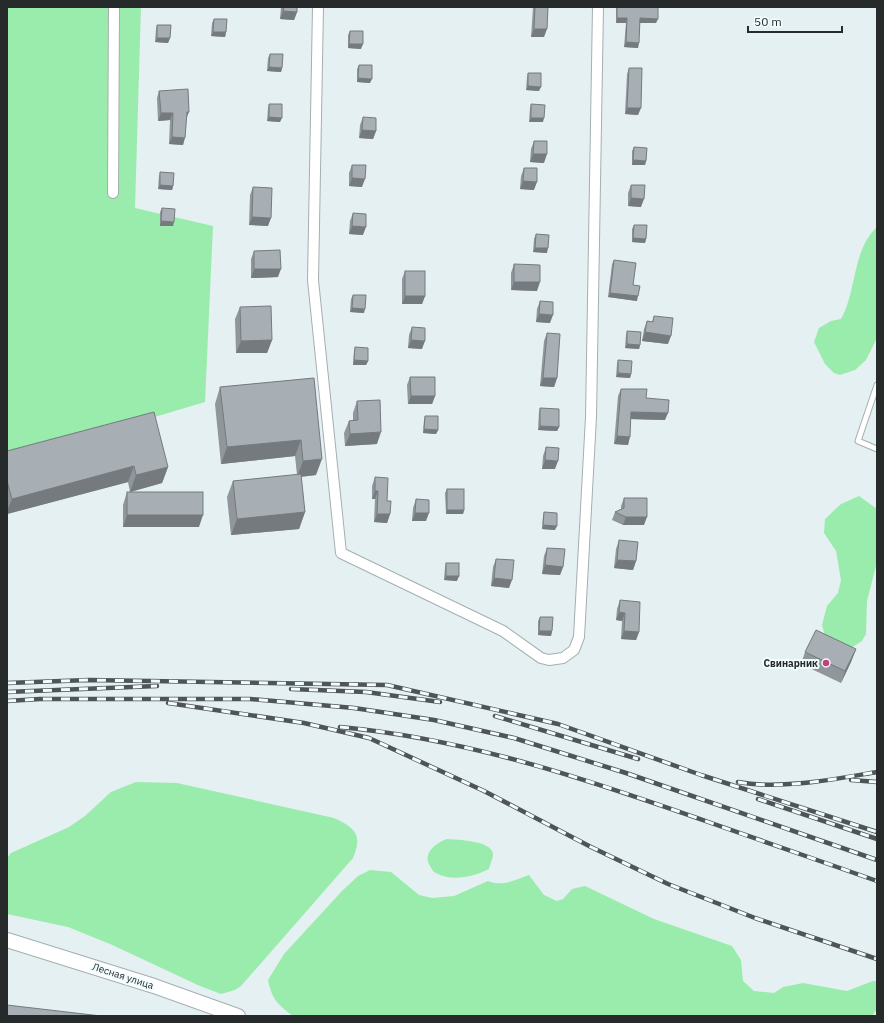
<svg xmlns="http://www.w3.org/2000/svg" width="884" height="1023" font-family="'IBM Plex Sans',sans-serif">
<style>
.green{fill:#9aecac}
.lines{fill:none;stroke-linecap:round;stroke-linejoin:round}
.lane-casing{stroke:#a4afb0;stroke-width:7}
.street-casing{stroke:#a4afb0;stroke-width:12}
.secondary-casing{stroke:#a4afb0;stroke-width:16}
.lane{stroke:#fff;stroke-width:5}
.street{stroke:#fff;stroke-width:10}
.secondary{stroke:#fff;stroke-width:14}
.rail-casing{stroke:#4f5556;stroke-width:4.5}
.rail{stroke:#f2fdff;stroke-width:3;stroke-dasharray:9;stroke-linecap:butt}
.wall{fill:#90969b}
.shaded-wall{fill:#757a7e}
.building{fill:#a7afb4;stroke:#757a7e}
.poi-dot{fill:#c63e7c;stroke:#f2fdff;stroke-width:1.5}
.labels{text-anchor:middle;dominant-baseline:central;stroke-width:4;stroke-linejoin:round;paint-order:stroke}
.poi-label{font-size:10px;font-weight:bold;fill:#262a2b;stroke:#f2fdff;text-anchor:end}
.street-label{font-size:10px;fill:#262a2b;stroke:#f2fdff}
</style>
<rect width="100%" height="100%" fill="#e4f0f2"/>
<g class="green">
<polygon points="7,7 141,7 135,208 213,226 205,402 7,461"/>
<path d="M877,227V338L866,360L855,370L840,375L834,373L825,364L814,342L819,328L831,321L841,319C857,291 852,250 877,227Z"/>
<polygon points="859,496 877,509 877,562 867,601 866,634 862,641 851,648 826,639 822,625 827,606 838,593 841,580 836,551 824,533 825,519 841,504"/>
<path d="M136,782L177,783L334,818C355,828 363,834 353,858L241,986L235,990L221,994L200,986L110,944L68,927L7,914V858L11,853L69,827L85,816L111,792Z"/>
<path d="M447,839C456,840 492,840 493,854C493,858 490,865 489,869C473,877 452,882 436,873C433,872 432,869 430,866C422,853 436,843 447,839Z"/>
<path d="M370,870L391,872L419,895L432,898L454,896L488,881C502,887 515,880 529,875L544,895L557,901L563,899L572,889L585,886L654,919L732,946L741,960L743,981L754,991L774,993L783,987L803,983L847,991L873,981H877V1009L872,1016H293C277,1004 272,999 268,980L284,954L342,891L358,876Z"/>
</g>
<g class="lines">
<defs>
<polyline id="lane" points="877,385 858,441 877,449"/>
<g id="street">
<polyline points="318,7 313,280 341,553 503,631 541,658 549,660 563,658 574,650 579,637 591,417 598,7"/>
<polyline points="113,193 114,7"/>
</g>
<polyline id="secondary" points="7,940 154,986 238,1016"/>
</defs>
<use href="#lane" class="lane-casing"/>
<use href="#street" class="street-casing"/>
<use href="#secondary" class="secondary-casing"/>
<use href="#lane" class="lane"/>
<use href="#street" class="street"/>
<use href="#secondary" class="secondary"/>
<defs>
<g id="rail">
<polyline points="7,683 89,680 387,685 558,724 701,775 877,832"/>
<polyline points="291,689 366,692 440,702"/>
<polyline points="7,692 157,686"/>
<polyline points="7,701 40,699 250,699 354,708 434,720 514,738 626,773 877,860"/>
<polyline points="168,703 304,723 369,738 484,791 591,847 668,884 755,918 877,959"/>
<polyline points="495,716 638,759"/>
<path d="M340,727C470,739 592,781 714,824C768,843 823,862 877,881"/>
<polyline points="851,780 877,782"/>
<path d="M738,782C780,790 835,779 877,772"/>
<polyline points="758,799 877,839"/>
</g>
</defs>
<use href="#rail" class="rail-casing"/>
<use href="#rail" class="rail"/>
</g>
<g class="wall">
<polygon points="281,7 297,7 297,12 294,20 280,19"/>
<polygon points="533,7 548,7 544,37 531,37"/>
<polygon points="616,7 658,7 656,23 640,23 638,48 624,47 626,23 616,23"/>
<polygon points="214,19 226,32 225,37 211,36 212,23"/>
<polygon points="157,25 170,38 168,43 155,42 156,29"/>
<polygon points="350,31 361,49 348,48 348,35"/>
<polygon points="270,54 282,68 281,72 267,71 268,58"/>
<polygon points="359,65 370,83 357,82 357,69"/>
<polygon points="629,68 638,115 625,114 627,74"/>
<polygon points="528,73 539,91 526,90 527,77"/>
<polygon points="159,91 186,119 183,145 169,144 170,120 158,121 157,98"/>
<polygon points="269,104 280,122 267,121 268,108"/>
<polygon points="531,104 543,122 529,122 530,108"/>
<polygon points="363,117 376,131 373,139 359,138 360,125"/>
<polygon points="534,141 544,163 530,162 531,149"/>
<polygon points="634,147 646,161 645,165 632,165 632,151"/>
<polygon points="352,165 362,187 349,186 349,173"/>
<polygon points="524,168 534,190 520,189 521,176"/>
<polygon points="160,172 173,186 172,190 158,189 159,176"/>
<polygon points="631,185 641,207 628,206 628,193"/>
<polygon points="253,187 268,226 249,225 250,195"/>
<polygon points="162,208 173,226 160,226 160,212"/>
<polygon points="353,213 363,235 349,234 350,221"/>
<polygon points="634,225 646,239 645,243 632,242 632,229"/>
<polygon points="536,234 547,253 533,252 534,239"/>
<polygon points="254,251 278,277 251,278 251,259"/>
<polygon points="614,260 633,285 637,301 608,297 612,264"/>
<polygon points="514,264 537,291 511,290 511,273"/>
<polygon points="405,271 425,296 422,304 402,304 402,279"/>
<polygon points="353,295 364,313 350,312 351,299"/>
<polygon points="540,301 550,323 536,322 537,309"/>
<polygon points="240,307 272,340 267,353 236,353 235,319"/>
<polygon points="654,316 668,344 642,341 644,329 647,321 652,322"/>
<polygon points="412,327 422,349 408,348 409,335"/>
<polygon points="627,331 640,345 639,349 625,348 626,335"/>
<polygon points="547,333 557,378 554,387 540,386 544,341"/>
<polygon points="355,347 368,361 366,365 353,365 354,351"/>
<polygon points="618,360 631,374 630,378 616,377 617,364"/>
<polygon points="410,377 435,396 432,404 408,404 407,385"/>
<polygon points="314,378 316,475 301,477 305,512 299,529 231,535 227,497 233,481 297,475 295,456 221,464 215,404 220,387"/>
<polygon points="621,389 646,398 665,420 631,419 628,445 614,444 618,396"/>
<polygon points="357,401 377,444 345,446 344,433 349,421 353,420 353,413"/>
<polygon points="540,408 559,427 557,431 538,430 539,412"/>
<polygon points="425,416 438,430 436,434 423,433 424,420"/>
<polygon points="546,447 555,469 542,469 543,456"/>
<polygon points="7,451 168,467 162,483 130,492 128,482 7,514"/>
<polygon points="375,477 390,514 387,523 374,522 375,499 372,499 372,486"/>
<polygon points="447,489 464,510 463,514 446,514 445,493"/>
<polygon points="127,492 199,527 123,527 123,505"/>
<polygon points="624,498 644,525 623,525 612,520 615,512 621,509 621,506"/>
<polygon points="416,499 426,521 412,521 413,508"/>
<polygon points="544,512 555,530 542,529 543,516"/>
<polygon points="619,540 636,561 633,570 614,568 616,549"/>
<polygon points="547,548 563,567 560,575 542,574 544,556"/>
<polygon points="496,559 509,588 491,586 493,567"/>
<polygon points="446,563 457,581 444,580 445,567"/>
<polygon points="620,600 639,632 636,640 621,639 622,621 616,620 617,609"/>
<polygon points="540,617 552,631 551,636 538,635 538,621"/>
<polygon points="856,649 851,662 841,683 801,664 805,652"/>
</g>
<g class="shaded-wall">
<polygon points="283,11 297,12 294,20 280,19"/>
<polygon points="617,18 627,18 626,23 616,23"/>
<polygon points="640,18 658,19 656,23 639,23"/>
<polygon points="534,29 547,29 544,37 531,37"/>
<polygon points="213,32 226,32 225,37 211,36"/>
<polygon points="157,38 170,38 168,43 155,42"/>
<polygon points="626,42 639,43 638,48 624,47"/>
<polygon points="349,44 363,44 361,49 348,48"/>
<polygon points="269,67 282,68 281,72 267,71"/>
<polygon points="358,78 372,79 370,83 357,82"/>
<polygon points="528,86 541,87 539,91 526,90"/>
<polygon points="627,108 641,108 638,115 625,114"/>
<polygon points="187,112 189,112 186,119"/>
<polygon points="161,113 173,113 170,120 158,121"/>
<polygon points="269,117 282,118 280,122 267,121"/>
<polygon points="531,118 544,118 543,122 529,122"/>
<polygon points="362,130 376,131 373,139 359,138"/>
<polygon points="172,137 185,138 183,145 169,144"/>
<polygon points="533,154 547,154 544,163 530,162"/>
<polygon points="633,160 646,161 645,165 632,165"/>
<polygon points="352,178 365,179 362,187 349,186"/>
<polygon points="523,181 537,182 534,190 520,189"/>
<polygon points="160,185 173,186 172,190 158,189"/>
<polygon points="631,198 644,199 641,207 628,206"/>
<polygon points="252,217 271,218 268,226 249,225"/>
<polygon points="161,221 174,222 173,226 160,226"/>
<polygon points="352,226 366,227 363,235 349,234"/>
<polygon points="633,238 646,239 645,243 632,242"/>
<polygon points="535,248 548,248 547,253 533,252"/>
<polygon points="254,269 281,269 278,277 251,278"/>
<polygon points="514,282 540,282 537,291 511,290"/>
<polygon points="610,293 638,296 637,301 608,297"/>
<polygon points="405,296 425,296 422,304 402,304"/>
<polygon points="352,308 365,309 364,313 350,312"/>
<polygon points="539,314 553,315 550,323 536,322"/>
<polygon points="645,332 671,336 668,344 642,341"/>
<polygon points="272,340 267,353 236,353 241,341"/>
<polygon points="411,340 425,341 422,349 408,348"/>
<polygon points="627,344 640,345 639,349 625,348"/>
<polygon points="354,360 368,361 366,365 353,365"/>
<polygon points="618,373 631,374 630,378 616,377"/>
<polygon points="543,378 557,378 554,387 540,386"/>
<polygon points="411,396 435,396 432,404 408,404"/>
<polygon points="631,412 668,413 665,420 629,419"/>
<polygon points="540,426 559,427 557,431 538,430"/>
<polygon points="424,429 438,430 436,434 423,433"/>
<polygon points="381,432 377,444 345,446 350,434"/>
<polygon points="617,436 630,437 628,445 614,444"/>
<polygon points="301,440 295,456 221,464 227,447"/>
<polygon points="322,459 316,475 297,477 303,461"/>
<polygon points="545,460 558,461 555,469 542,469"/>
<polygon points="134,466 128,482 7,514 7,511 12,499"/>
<polygon points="168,467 162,483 130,492 136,475"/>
<polygon points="375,491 378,491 375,499 372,499"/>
<polygon points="447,510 464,510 463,514 446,514"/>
<polygon points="305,512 299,529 231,535 237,519"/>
<polygon points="415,513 429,513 426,521 412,521"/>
<polygon points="377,514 390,514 387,523 374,522"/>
<polygon points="127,515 203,515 199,527 123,527"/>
<polygon points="626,517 647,517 644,525 623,525"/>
<polygon points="543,525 557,526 555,530 542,529"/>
<polygon points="617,560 636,561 633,570 614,568"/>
<polygon points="545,565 563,567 560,575 542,574"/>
<polygon points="446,576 459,576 457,581 444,580"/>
<polygon points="494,578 512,580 509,588 491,586"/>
<polygon points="619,612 625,613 622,621 616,620"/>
<polygon points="539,631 552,631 551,636 538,635"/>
<polygon points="624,631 639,632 636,640 621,639"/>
<polygon points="856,649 851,662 841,683 845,671"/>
</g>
<g class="building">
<polygon points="284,7 297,7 297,12 283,11"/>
<polygon points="535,7 548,7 547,29 534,29"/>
<polygon points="617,7 658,7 658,19 640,18 639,43 626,42 627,18 617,18"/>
<polygon points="214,19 227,19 226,32 213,32"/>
<polygon points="157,25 171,25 170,38 157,38"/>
<polygon points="350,31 363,31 363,44 349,44"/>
<polygon points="270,54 283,54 282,68 269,67"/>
<polygon points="359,65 372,65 372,79 358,78"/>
<polygon points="629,68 642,68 641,108 627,108"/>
<polygon points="528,73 541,73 541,87 528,86"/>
<polygon points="188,89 189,112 187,112 185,138 172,137 173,113 161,113 159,91"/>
<polygon points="269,104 282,104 282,118 269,117"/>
<polygon points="531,104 545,105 544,118 531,118"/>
<polygon points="363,117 376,118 376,131 362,130"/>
<polygon points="534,141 547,141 547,154 533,154"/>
<polygon points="634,147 647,148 646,161 633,160"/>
<polygon points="352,165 366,165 365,179 352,178"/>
<polygon points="524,168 537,168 537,182 523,181"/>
<polygon points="160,172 174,173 173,186 160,185"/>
<polygon points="631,185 645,185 644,199 631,198"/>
<polygon points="253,187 272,188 271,218 252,217"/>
<polygon points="162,208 175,209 174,222 161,221"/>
<polygon points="353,213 366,214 366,227 352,226"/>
<polygon points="634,225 647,225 646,239 633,238"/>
<polygon points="536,234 549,235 548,248 535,248"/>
<polygon points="280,250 281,269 254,269 254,251"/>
<polygon points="614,260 636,263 633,285 640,286 638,296 610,293"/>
<polygon points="514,264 540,265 540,282 514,282"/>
<rect x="405" y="271" width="20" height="25"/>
<polygon points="353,295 366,295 365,309 352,308"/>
<polygon points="540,301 553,302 553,315 539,314"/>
<polygon points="271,306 272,340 241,341 240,307"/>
<polygon points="654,316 673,318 671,336 645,332 647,321 653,322"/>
<polygon points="412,327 425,328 425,341 411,340"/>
<polygon points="627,331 641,332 640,345 627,344"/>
<polygon points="547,333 560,334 557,378 543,378"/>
<polygon points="355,347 368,348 368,361 354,360"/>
<polygon points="618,360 632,361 631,374 618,373"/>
<polygon points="410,377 435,377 435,396 411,396"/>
<polygon points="314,378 322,459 303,461 301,440 227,447 220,387"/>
<polygon points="621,389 647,389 646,398 669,400 668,413 631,412 630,437 617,436"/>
<polygon points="380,400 381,432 350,434 349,421 358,420 357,401"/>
<polygon points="540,408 559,409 559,427 540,426"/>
<polygon points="154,412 168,467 136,475 134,466 12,499 7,481 7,451"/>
<polygon points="425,416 438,416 438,430 424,429"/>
<polygon points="546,447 559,448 558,461 545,460"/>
<polygon points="301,474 305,512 237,519 233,481"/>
<polygon points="375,477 388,478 387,501 391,501 390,514 377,514 378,491 375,491"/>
<rect x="447" y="489" width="17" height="21"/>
<rect x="127" y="492" width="76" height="23"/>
<polygon points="624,498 647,498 647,517 626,517 615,512 624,508"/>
<polygon points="416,499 429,500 429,513 415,513"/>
<polygon points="544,512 557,513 557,526 543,525"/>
<polygon points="619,540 638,542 636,561 617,560"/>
<polygon points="547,548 565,549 563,567 545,565"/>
<polygon points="496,559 514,560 512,580 494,578"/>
<rect x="446" y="563" width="13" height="13"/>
<polygon points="620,600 640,602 639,632 624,631 625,613 619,612"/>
<polygon points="540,617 553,617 552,631 539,631"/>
<polygon points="816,630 856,649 845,671 805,652"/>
<polygon points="7,1005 101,1016 7,1016"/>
</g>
<circle class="poi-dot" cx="826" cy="663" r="4"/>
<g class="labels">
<g class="poi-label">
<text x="818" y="663">Свинарник</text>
</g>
<g class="street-label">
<text transform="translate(123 976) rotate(18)">Лесная улица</text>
</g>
</g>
<rect width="884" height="1023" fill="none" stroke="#262a2b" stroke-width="16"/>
<path d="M748 26v6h94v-6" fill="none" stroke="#262a2b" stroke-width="2"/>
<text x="754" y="26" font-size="12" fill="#262a2b" stroke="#f2fdff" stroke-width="3" paint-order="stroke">50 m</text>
</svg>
